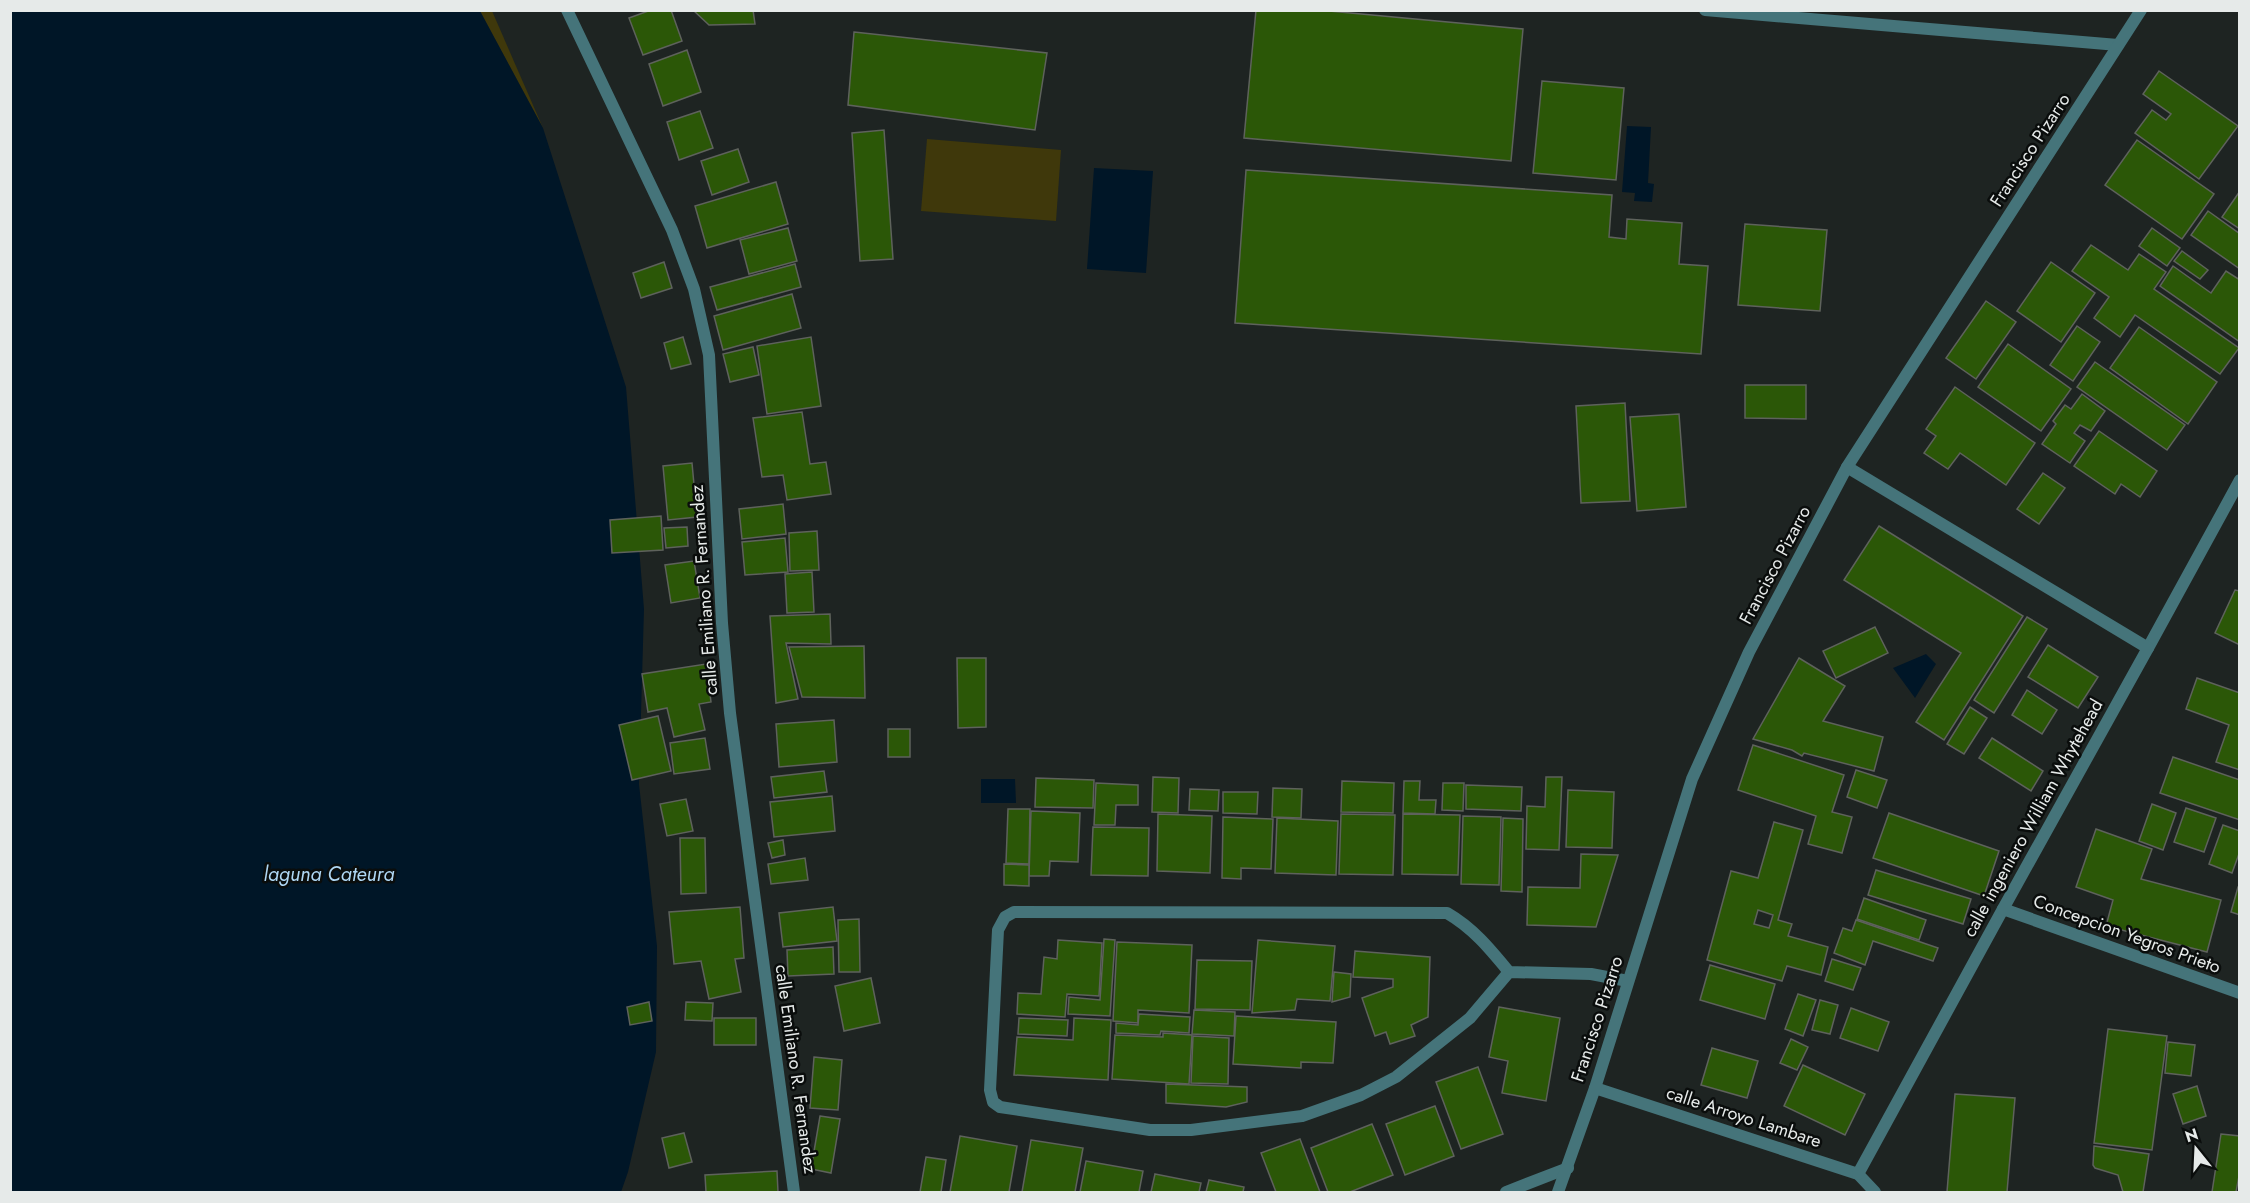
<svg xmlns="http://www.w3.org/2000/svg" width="2250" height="1203" font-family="Jost,sans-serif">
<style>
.green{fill:#3f380b}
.water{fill:#001627}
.building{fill:#2b5707;stroke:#5e625c;stroke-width:1.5;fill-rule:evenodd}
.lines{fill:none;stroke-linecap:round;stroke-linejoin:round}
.service{stroke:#45747a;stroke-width:12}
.minor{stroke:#45747a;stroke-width:12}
.tertiary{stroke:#45747a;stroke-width:12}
.labels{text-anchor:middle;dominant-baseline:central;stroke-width:5;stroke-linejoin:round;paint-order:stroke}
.street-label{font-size:18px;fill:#e6eae9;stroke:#0a0d0c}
.water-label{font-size:20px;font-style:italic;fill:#afd7f4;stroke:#0a0d0c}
</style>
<rect width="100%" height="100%" fill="#1e2422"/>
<g class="green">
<polygon points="480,11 492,11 543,128"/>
<polygon points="927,139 1061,150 1056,221 921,211"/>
</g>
<g class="water">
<polygon points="10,11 480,11 543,128 626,387 644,609 639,784 657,946 656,1052 628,1172 621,1192 11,1192"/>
<polygon points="1627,126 1651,127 1648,183 1654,184 1652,202 1634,201 1635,193 1622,192"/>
<polygon points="1094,168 1153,171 1146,273 1087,269"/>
<polygon points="1926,654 1936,664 1915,698 1893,668"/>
<polygon points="981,779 1015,779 1016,803 981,803"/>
</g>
<g class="building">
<polygon points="651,10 671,10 682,41 643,55 629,18"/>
<polygon points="693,10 753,10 755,24 709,25"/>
<polygon points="1256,10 1318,10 1523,29 1511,161 1244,138"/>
<polygon points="854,32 1047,53 1035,130 848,105"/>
<polygon points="687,50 701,92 663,106 649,64"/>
<polygon points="2159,71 2238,126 2199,179 2135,133 2152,110 2166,120 2171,114 2143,94"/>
<polygon points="1542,81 1624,88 1616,180 1533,173"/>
<polygon points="700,111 713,148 679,160 667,122"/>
<polygon points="884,130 893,259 860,261 852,133"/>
<polygon points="2137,140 2214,194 2182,239 2105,185"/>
<polygon points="738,149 749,182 712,195 701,161"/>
<polygon points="1246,170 1612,195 1609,237 1626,239 1627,219 1682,223 1679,264 1708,266 1701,354 1235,323"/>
<polygon points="776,182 788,224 707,248 695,206"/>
<polygon points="2240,191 2240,229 2222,217"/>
<polygon points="2208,211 2240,234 2240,269 2191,235"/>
<polygon points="1745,224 1827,230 1820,311 1738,305"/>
<polygon points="788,228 797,261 749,274 740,240"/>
<polygon points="2152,228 2180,248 2167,266 2139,246"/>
<polygon points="2091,245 2128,270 2139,254 2166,272 2154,289 2239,348 2220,374 2135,315 2120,337 2094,318 2109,297 2072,271"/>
<polygon points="2182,251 2208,270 2200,279 2174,261"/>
<polygon points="664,262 672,288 641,298 633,273"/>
<polygon points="2051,262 2095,293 2061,342 2017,311"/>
<polygon points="795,264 801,287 717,310 710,287"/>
<polygon points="2173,266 2211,293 2226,271 2240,280 2240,342 2160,286"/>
<polygon points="792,294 801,328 723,350 714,316"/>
<polygon points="1986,301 2016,322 1976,379 1946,358"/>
<polygon points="2077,326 2100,342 2073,381 2050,365"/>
<polygon points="2139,327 2217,382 2188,424 2110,368"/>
<polygon points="683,337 691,364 671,369 664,343"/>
<polygon points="811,337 821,406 767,414 757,346"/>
<polygon points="2008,344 2071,389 2041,431 1978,387"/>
<polygon points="753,347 759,375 730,382 723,354"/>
<polygon points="2095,362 2185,425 2167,450 2077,387"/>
<polygon points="1745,385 1806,385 1806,419 1745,418"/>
<polygon points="1955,387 2035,443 2006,485 1960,453 1948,469 1924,453 1936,436 1926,429"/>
<polygon points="2082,394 2105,411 2091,431 2080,425 2074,433 2085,441 2070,463 2042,444 2056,424 2053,421 2065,405 2071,409"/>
<polygon points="1625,403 1630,501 1581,503 1576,406"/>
<polygon points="802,412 810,464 826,462 831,494 787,500 783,475 762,477 753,418"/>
<polygon points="1679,414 1686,507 1637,511 1630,417"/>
<polygon points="2099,431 2157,471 2140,497 2121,484 2115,494 2074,466"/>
<polygon points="692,463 697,517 668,520 663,466"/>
<polygon points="2043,473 2065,488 2039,524 2017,509"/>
<polygon points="783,504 786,534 742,539 739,509"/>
<polygon points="661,516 663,550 612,553 610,520"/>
<polygon points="1879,526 2023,616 1944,740 1916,722 1961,653 1844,580"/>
<polygon points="687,527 688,546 666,548 664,528"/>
<polygon points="817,531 819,570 790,571 789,533"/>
<polygon points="785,538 788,572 745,575 742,542"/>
<polygon points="694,561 700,598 671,603 665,565"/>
<polygon points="812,572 814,612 787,613 785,574"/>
<polygon points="2235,590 2240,591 2240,645 2215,633"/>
<polygon points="830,614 831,644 786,643 798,699 776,703 770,616"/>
<polygon points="2027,617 2047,629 1994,713 1974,700"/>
<polygon points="1875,627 1888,653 1836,678 1823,651"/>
<polygon points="2048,645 2098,677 2078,708 2028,677"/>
<polygon points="864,646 865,698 802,697 789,647"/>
<polygon points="957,658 986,658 986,727 958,728"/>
<polygon points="1799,658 1845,686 1823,721 1883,737 1874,771 1804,753 1802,756 1792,750 1753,739"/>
<polygon points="706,664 711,702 699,704 705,730 674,737 667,708 648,712 642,674"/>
<polygon points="2197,678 2240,693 2240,770 2216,762 2229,725 2186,709"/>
<polygon points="2027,690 2057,710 2042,734 2012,715"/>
<polygon points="1970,707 1987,718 1964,754 1947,744"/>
<polygon points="658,716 671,771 632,780 619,725"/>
<polygon points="834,720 837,762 779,767 776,724"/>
<rect x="888" y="729" width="22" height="28"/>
<polygon points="705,738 710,769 674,774 670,743"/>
<polygon points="1992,738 2043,771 2031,791 1979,758"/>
<polygon points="1753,745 1844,775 1832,812 1852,817 1842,853 1808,844 1816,816 1738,790"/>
<polygon points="2173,757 2240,780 2240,820 2160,793"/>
<polygon points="1856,770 1887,780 1877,808 1847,797"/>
<polygon points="824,771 827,792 774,798 771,777"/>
<polygon points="1153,777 1179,778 1178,813 1152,812"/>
<polygon points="1546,777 1562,777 1559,850 1526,849 1527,806 1545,807"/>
<polygon points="1036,778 1094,780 1093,808 1035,807"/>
<polygon points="1342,781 1394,783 1393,813 1341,812"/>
<polygon points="1404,781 1420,781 1419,800 1436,800 1435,814 1403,813"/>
<polygon points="1096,783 1138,785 1138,805 1116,805 1115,825 1094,825"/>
<polygon points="1443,783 1464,783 1463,811 1442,810"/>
<polygon points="1466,785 1522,787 1521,811 1466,809"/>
<polygon points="1273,788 1302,789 1301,818 1272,817"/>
<polygon points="1190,789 1219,790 1218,811 1189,810"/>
<polygon points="1568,790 1614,792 1612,848 1566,847"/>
<polygon points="1223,792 1258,792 1257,814 1223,813"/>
<polygon points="832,796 835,831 774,837 770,802"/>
<polygon points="686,799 693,831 667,836 660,804"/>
<polygon points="2152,804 2176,813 2163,850 2139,841"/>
<polygon points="2186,808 2216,818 2204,852 2174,842"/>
<polygon points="1008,809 1030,809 1029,864 1006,863"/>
<polygon points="1031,811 1080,813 1078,862 1050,861 1049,876 1029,876"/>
<polygon points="1889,813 1999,851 1984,896 1873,858"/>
<polygon points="1158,814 1212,816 1210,873 1157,871"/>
<polygon points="1341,814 1395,815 1393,875 1339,874"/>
<polygon points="1403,814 1460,815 1458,875 1402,874"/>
<polygon points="1463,816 1501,817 1499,885 1461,884"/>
<polygon points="1223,817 1273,819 1271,869 1241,868 1241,879 1222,878"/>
<polygon points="1277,818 1338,821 1336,875 1275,873"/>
<polygon points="1503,818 1523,819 1522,892 1501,891"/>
<path d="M1774,822L1803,830L1778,920L1792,924L1788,936L1828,947L1821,975L1787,966L1782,981L1707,960L1731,871L1758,878ZM1758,910L1773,915L1769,928L1754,924Z"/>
<polygon points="2223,825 2240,831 2240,851 2232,873 2209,864"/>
<polygon points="1093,827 1149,828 1148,876 1091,875"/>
<polygon points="2096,829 2152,849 2141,879 2221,900 2207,952 2106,926 2113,900 2076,887"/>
<polygon points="680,838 705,838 706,893 681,894"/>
<polygon points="783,840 785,855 772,858 768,843"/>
<polygon points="1581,854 1618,855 1596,927 1527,925 1528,887 1580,888"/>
<polygon points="805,858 808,880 771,884 768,864"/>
<polygon points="1004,864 1029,865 1029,886 1004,885"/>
<polygon points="1876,870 1971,899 1963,924 1868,895"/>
<polygon points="2238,887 2240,887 2240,915 2231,912"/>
<polygon points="1864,898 1926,920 1919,940 1857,919"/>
<polygon points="740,907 744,958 735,959 741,992 709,999 701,961 674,964 669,912"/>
<polygon points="833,907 837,941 783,947 779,913"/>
<polygon points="859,919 860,972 839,972 838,920"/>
<polygon points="1856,920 1938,948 1933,961 1873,941 1865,965 1834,953 1843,928 1852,931"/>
<polygon points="1104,939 1115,940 1110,1016 1068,1014 1069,997 1100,1000"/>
<polygon points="1058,940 1102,943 1099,996 1067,994 1065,1017 1017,1014 1018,993 1041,994 1044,957 1057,959"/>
<polygon points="1258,940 1335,946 1330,1001 1297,999 1295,1010 1252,1013"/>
<polygon points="1117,942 1192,945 1189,1013 1138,1010 1138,1023 1113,1021"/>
<polygon points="833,947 834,974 788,976 787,950"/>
<polygon points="1355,951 1430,957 1428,1017 1411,1025 1415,1036 1390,1044 1386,1032 1375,1036 1362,998 1393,987 1393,979 1353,977"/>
<polygon points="1832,959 1861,968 1853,990 1825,981"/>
<polygon points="1197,960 1252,961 1250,1010 1195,1009"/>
<polygon points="1710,965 1775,984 1765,1019 1700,1000"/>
<polygon points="1334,972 1351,974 1350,997 1332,1002"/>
<polygon points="871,978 880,1023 844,1031 835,986"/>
<polygon points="1798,994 1816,1000 1803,1036 1785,1029"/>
<polygon points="1820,1000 1838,1005 1830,1034 1812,1030"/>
<polygon points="649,1002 652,1021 630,1025 627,1007"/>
<polygon points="686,1002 713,1003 712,1021 685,1020"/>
<polygon points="1499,1007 1560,1018 1546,1101 1502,1093 1508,1061 1489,1057"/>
<polygon points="1851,1008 1889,1022 1878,1051 1840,1038"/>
<polygon points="1194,1010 1235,1012 1234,1036 1192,1034"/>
<polygon points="1139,1014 1190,1017 1189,1033 1161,1031 1160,1035 1116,1033 1116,1023 1138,1025"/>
<polygon points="1236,1016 1336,1022 1333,1063 1301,1062 1301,1068 1233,1064"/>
<rect x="714" y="1018" width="42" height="27"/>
<polygon points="1019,1018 1068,1020 1067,1036 1018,1034"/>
<polygon points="1074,1018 1111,1020 1108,1080 1014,1075 1017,1037 1073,1040"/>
<polygon points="2108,1029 2167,1036 2152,1150 2094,1143"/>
<polygon points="1163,1033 1192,1035 1189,1084 1112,1079 1115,1035 1163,1037"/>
<polygon points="1193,1036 1229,1038 1228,1084 1191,1083"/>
<polygon points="1791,1039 1808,1047 1797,1070 1780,1063"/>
<polygon points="2168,1042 2195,1045 2191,1076 2165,1073"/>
<polygon points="1712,1048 1758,1061 1747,1098 1701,1085"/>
<polygon points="814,1057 842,1060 838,1110 810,1108"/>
<polygon points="1803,1065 1865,1094 1845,1135 1784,1106"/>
<polygon points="1478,1067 1503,1134 1461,1149 1436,1082"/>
<polygon points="1166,1084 1247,1087 1247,1102 1226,1107 1166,1103"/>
<polygon points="2197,1086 2206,1116 2183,1124 2173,1094"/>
<polygon points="1955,1094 2015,1098 2007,1192 1947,1192"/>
<polygon points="1435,1106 1454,1156 1405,1175 1386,1124"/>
<polygon points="820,1116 840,1119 831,1173 811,1169"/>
<polygon points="1372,1124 1393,1175 1350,1192 1328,1192 1311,1148"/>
<polygon points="684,1133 692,1162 669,1168 662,1138"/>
<polygon points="2221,1134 2240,1136 2240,1171 2236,1192 2212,1192"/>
<polygon points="960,1136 1017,1146 1009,1192 950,1192"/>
<polygon points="1300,1139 1320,1192 1276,1192 1261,1153"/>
<polygon points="1031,1140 1083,1148 1075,1192 1022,1192"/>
<polygon points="2094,1146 2149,1154 2143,1192 2123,1192 2118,1175 2095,1168 2093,1165"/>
<polygon points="926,1157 946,1160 941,1192 920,1192"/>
<polygon points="1086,1161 1143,1171 1139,1192 1080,1192"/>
<polygon points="777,1171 778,1192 706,1192 705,1175"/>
<polygon points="1155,1174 1201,1183 1199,1192 1151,1192"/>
<polygon points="1209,1180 1244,1187 1243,1192 1206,1192"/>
</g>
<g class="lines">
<polyline class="service" points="1506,1192 1568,1168"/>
<g class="minor">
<polyline points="567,10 672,230 694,289 709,355 722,623 730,713 794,1192"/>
<polyline points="1705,10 2118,45"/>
<polyline points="2148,648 2240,480"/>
<path d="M1509,972C1490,949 1473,928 1447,913L1014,912L1005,917L998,930L990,1090L993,1102L1000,1107L1150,1130H1191L1302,1116L1361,1095L1396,1077L1470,1018L1509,972L1591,974L1628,981"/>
<polyline points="1595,1088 1858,1174 1875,1192"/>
<polyline points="1858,1174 2003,909"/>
</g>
<g class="tertiary">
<polyline points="1847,467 2148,648 2003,909 2240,993"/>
<polyline points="1558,1192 1595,1088 1692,779 1749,652 1847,467 2141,10"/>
</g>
</g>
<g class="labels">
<g class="street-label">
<text transform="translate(2030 150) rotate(-57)">Francisco Pizarro</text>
<text transform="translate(1775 565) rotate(-62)">Francisco Pizarro</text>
<text transform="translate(704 590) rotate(-94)">calle Emiliano R. Fernandez</text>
<text transform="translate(2033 818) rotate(-61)">calle ingeniero William Whytehead</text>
<text transform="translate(2127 934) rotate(20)">Concepcion Yegros Prieto</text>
<text transform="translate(1597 1019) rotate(-72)">Francisco Pizarro</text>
<text transform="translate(796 1069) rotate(82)">calle Emiliano R. Fernandez</text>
<text transform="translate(1744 1117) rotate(18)">calle Arroyo Lambare</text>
</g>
<g class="water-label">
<text x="329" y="874">laguna Cateura</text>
</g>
</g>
<rect width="2250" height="1203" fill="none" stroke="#e6eae9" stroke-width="24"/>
<g transform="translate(2196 1149) rotate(342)" stroke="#0a0d0c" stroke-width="4.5" paint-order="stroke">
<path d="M0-4.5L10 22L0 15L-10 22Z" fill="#e6eae9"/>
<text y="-9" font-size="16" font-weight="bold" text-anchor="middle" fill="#e6eae9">N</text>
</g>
</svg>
